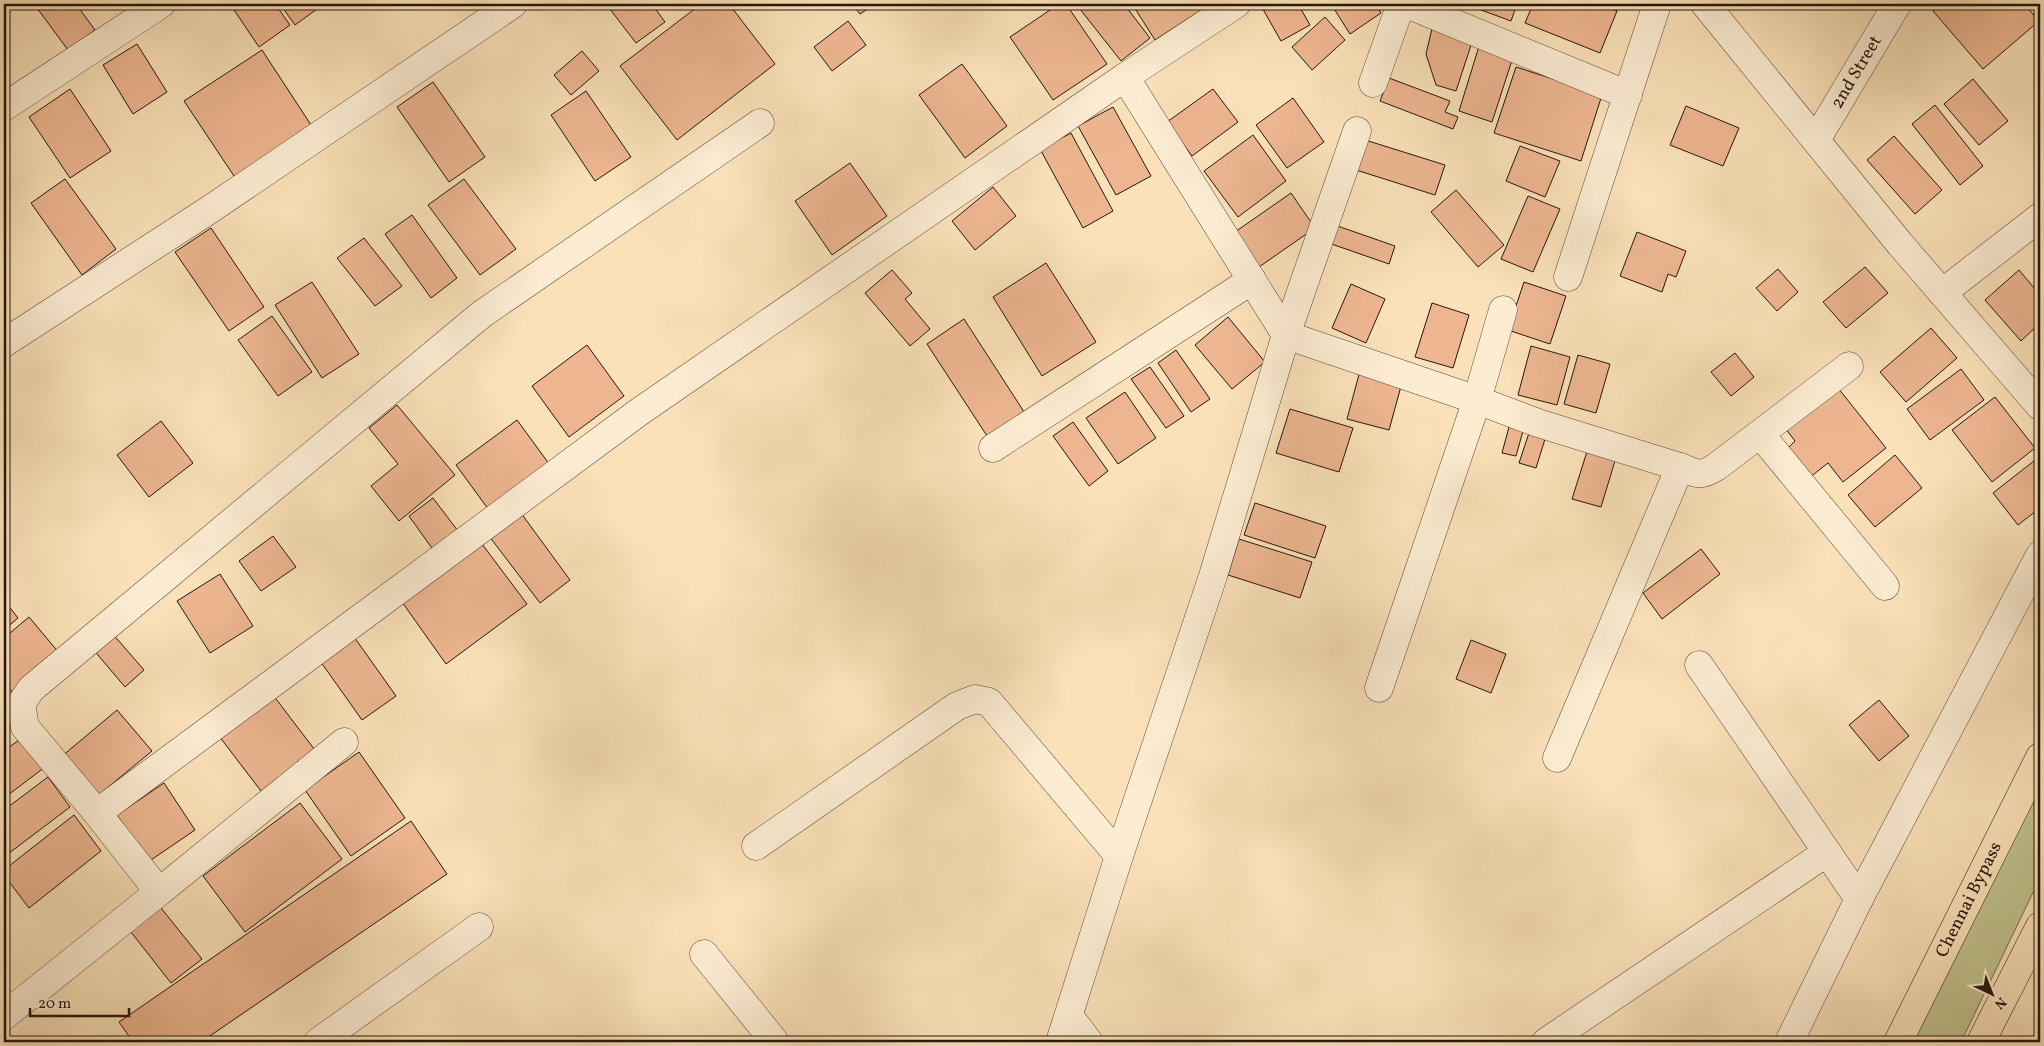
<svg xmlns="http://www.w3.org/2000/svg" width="2044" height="1046" font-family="Vollkorn,serif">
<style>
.green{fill:#c1c28d;stroke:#746c4b}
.building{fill:#edb691;stroke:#261609}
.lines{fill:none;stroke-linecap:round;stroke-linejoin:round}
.minor-casing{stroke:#5b4935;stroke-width:29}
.highway-casing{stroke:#261609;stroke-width:29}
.minor{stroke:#fcecd2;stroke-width:28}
.highway{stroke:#fae1b9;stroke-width:28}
.labels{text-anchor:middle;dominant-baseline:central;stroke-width:4;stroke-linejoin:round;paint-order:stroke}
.street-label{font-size:18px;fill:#261609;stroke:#fcecd2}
</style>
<rect width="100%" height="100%" fill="#fae1b9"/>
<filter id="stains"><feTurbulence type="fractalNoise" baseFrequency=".004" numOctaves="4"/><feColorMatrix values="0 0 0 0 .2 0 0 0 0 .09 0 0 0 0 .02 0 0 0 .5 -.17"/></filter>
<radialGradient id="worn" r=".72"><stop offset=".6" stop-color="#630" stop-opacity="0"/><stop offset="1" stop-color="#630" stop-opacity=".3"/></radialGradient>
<polygon class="green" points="2040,782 2040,878 1962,1040 1961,1042 1911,1042"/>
<g class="building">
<polygon points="34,4 76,4 95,30 68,50"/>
<polygon points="230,4 275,4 290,25 259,47"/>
<polygon points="280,4 324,4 295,25"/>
<polygon points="606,4 652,4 665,22 636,43"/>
<polygon points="701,4 729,4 775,64 677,140 620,66"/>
<polygon points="852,4 875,4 860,14"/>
<polygon points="1059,4 1066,4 1107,64 1053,100 1010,37"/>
<polygon points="1076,4 1124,4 1150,38 1121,61"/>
<polygon points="1132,4 1204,4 1206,7 1155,40"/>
<polygon points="1260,4 1298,4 1310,25 1281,41"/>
<polygon points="1331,4 1375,4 1381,13 1350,34"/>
<polygon points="1465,4 1517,4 1511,21"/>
<polygon points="1533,4 1599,4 1617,11 1600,53 1525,23"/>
<polygon points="1941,4 2024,4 2039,21 1983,69 1933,11"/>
<polygon points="1325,17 1345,40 1312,70 1292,47"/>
<polygon points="1434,20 1473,39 1456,91 1436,85 1426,54"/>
<polygon points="848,21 866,45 832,71 814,47"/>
<polygon points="1480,43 1514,54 1492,122 1459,111"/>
<polygon points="137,44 167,92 133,114 103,65"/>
<polygon points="262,50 313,128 236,179 184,101"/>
<polygon points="582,51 599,71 571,95 554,75"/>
<polygon points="962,64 1007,126 965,158 919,95"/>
<polygon points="1516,67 1602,95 1581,161 1494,133"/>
<polygon points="1389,78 1450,101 1445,112 1458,117 1453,129 1380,101"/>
<polygon points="1973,79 2008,121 1979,145 1944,104"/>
<polygon points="433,82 485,157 449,182 397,107"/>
<polygon points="70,89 111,151 70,178 29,117"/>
<polygon points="1213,89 1238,122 1192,156 1167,122"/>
<polygon points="586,91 631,157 595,181 551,115"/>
<polygon points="1293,98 1324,142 1287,168 1256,125"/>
<polygon points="1935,105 1983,166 1960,185 1912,124"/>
<polygon points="1686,106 1739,128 1723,166 1670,145"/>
<polygon points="1113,107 1151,176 1116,195 1078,126"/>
<polygon points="1071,133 1113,211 1083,228 1040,149"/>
<polygon points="1253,135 1286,181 1238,217 1204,171"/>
<polygon points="1894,136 1942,190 1915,214 1867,160"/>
<polygon points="1362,139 1445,165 1435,195 1353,169"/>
<polygon points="1520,146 1560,161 1545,197 1506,181"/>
<polygon points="850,163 887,216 832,255 795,201"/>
<polygon points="65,179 116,249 82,275 31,203"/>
<polygon points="464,179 516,249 480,275 428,205"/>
<polygon points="993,187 1016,216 975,250 952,221"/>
<polygon points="1456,190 1504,245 1478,267 1431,212"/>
<polygon points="1291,193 1315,228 1259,267 1235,232"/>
<polygon points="1528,196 1560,209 1533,272 1501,259"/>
<polygon points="412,215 457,278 431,298 385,234"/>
<polygon points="1326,222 1395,246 1389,264 1320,240"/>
<polygon points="211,228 264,307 229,331 175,252"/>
<polygon points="1637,232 1686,251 1676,277 1668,274 1662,292 1620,276"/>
<polygon points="364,238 402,286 375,306 337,258"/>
<polygon points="1046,263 1096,342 1042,376 993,297"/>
<polygon points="1865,267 1888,293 1846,328 1823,302"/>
<polygon points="1778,269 1798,292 1777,311 1756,288"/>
<polygon points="892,270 912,293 905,299 930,329 910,346 865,293"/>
<polygon points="2019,270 2040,295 2040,323 2021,341 1985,300"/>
<polygon points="312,282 359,354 322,378 275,305"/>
<polygon points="1524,282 1566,296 1550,344 1508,330"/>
<polygon points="1351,284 1385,299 1366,343 1332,328"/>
<polygon points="1432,303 1469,315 1453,368 1415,357"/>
<polygon points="272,316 312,372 278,396 238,340"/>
<polygon points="1228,317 1265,362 1232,389 1195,345"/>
<polygon points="964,319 1028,418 991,442 927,344"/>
<polygon points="1931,328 1957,358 1906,402 1880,372"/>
<polygon points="587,345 624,396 569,437 532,386"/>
<polygon points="1531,346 1570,357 1557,405 1518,395"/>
<polygon points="1176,350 1210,399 1191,412 1158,363"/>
<polygon points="1735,353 1754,377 1731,396 1711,372"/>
<polygon points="1578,355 1610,364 1596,413 1564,404"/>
<polygon points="1150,367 1184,416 1166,428 1131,379"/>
<polygon points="1361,367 1403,379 1389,430 1347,419"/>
<polygon points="1961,369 1984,400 1930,440 1907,409"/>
<polygon points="1834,383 1886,448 1843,482 1828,463 1809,478 1787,449 1795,441 1782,424"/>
<polygon points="1125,392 1156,438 1118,464 1086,418"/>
<polygon points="1995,397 2035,448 1992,482 1952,430"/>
<polygon points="397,405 455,475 399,521 371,486 398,464 369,428"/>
<polygon points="1290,409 1353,428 1339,472 1276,453"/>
<polygon points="517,420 555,472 494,517 456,465"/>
<polygon points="161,421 193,463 149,497 117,455"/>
<polygon points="1073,422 1108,471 1089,486 1053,436"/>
<polygon points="1509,427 1523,431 1516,456 1502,453"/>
<polygon points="1529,433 1545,439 1536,468 1519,463"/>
<polygon points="1590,442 1618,451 1601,507 1572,499"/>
<polygon points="1895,455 1922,488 1875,527 1848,495"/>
<polygon points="2039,457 2040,458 2040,508 2018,525 1993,493"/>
<polygon points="433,498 464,539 439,558 409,516"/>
<polygon points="1255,503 1326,526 1315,558 1244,535"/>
<polygon points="518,509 570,580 540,603 486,532"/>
<polygon points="273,536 296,567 261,591 239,561"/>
<polygon points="1239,539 1312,562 1300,598 1228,575"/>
<polygon points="482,544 527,604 446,664 402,602"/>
<polygon points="1701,549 1720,574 1662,619 1643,593"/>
<polygon points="220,574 253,626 210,653 177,601"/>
<polygon points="4,600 18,618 4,630"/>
<polygon points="29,617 60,654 13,693 4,682 4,638"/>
<polygon points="111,632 144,670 125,687 92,648"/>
<polygon points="352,634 396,696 362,720 318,658"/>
<polygon points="1471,640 1506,654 1491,693 1456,679"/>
<polygon points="273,695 318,754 264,795 219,736"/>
<polygon points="1879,700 1909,736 1879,761 1849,725"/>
<polygon points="117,710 152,751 95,798 61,757"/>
<polygon points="23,737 45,767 4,798 4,751"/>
<polygon points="359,752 405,818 351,856 305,790"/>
<polygon points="48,777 70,807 4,857 4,810"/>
<polygon points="164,783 195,830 148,862 117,815"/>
<polygon points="300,803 342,859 245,932 203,876"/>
<polygon points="74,815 101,851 29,908 4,875 4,870"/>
<polygon points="411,821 447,874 201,1042 133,1042 119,1022"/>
<polygon points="157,903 202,959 171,983 127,927"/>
</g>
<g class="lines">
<defs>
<g id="minor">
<polyline points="1407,4 1628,95"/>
<polyline points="1705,4 1900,244 2040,406"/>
<polyline points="1125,77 1236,4"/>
<polyline points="1373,83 1401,4"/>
<polyline points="4,107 161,4"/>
<path d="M1357,131L1286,335L1477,400L1538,423L1680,467C1697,474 1700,477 1716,467L1849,366"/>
<path id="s1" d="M1816,140L1897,4"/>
<polyline points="1568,277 1657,4"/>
<polyline points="1942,293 2040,217"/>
<polyline points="4,343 209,210 513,4"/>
<polyline points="1760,434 1885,586"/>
<polyline points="993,448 1252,280"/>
<polyline points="1699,665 1859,899"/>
<polyline points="1379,688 1477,400 1503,310"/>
<polyline points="344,742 159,892 97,813 639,412 1125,77 1286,335 1213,576 1119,856 1060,1042"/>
<polyline points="1557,758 1680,467"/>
<polyline points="97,813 25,727 21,704 31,689 482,314 760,123"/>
<polyline points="756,846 957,706 975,699 989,702 1119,856"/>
<polyline points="704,954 775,1042"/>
<polyline points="4,1016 159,892"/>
<polyline points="1069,1016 1089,1042"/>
<polyline points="318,1042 479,927"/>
<polyline points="1546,1042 1826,853"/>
<polyline points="1789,1042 1859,899 2040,555"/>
</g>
<g id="highway">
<path id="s2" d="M1898,1042L2040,757"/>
<polyline points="1981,1042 2040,926"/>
</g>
</defs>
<use href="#minor" class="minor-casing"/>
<use href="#highway" class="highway-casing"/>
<use href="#minor" class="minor"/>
<use href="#highway" class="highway"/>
</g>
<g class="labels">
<g class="street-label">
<text stroke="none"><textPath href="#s1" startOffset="79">2nd Street</textPath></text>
<text stroke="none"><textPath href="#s2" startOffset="159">Chennai Bypass</textPath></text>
</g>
</g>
<rect width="2044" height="1046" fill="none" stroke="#fae1b9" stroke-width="20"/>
<rect x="5" y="5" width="2034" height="1036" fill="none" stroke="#261609" stroke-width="2.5"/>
<rect x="10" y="10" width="2024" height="1026" fill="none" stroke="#261609"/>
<g transform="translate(1992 994) rotate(137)" stroke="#fcecd2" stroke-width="4" paint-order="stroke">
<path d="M0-4L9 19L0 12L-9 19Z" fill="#261609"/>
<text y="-8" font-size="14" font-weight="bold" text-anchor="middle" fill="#261609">N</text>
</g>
<path d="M30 1008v8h99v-8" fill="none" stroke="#261609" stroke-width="2.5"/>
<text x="38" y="1008" font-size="15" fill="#261609" stroke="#fcecd2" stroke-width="4" paint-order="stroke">20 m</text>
<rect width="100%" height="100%" filter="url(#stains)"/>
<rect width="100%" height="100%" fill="url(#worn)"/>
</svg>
